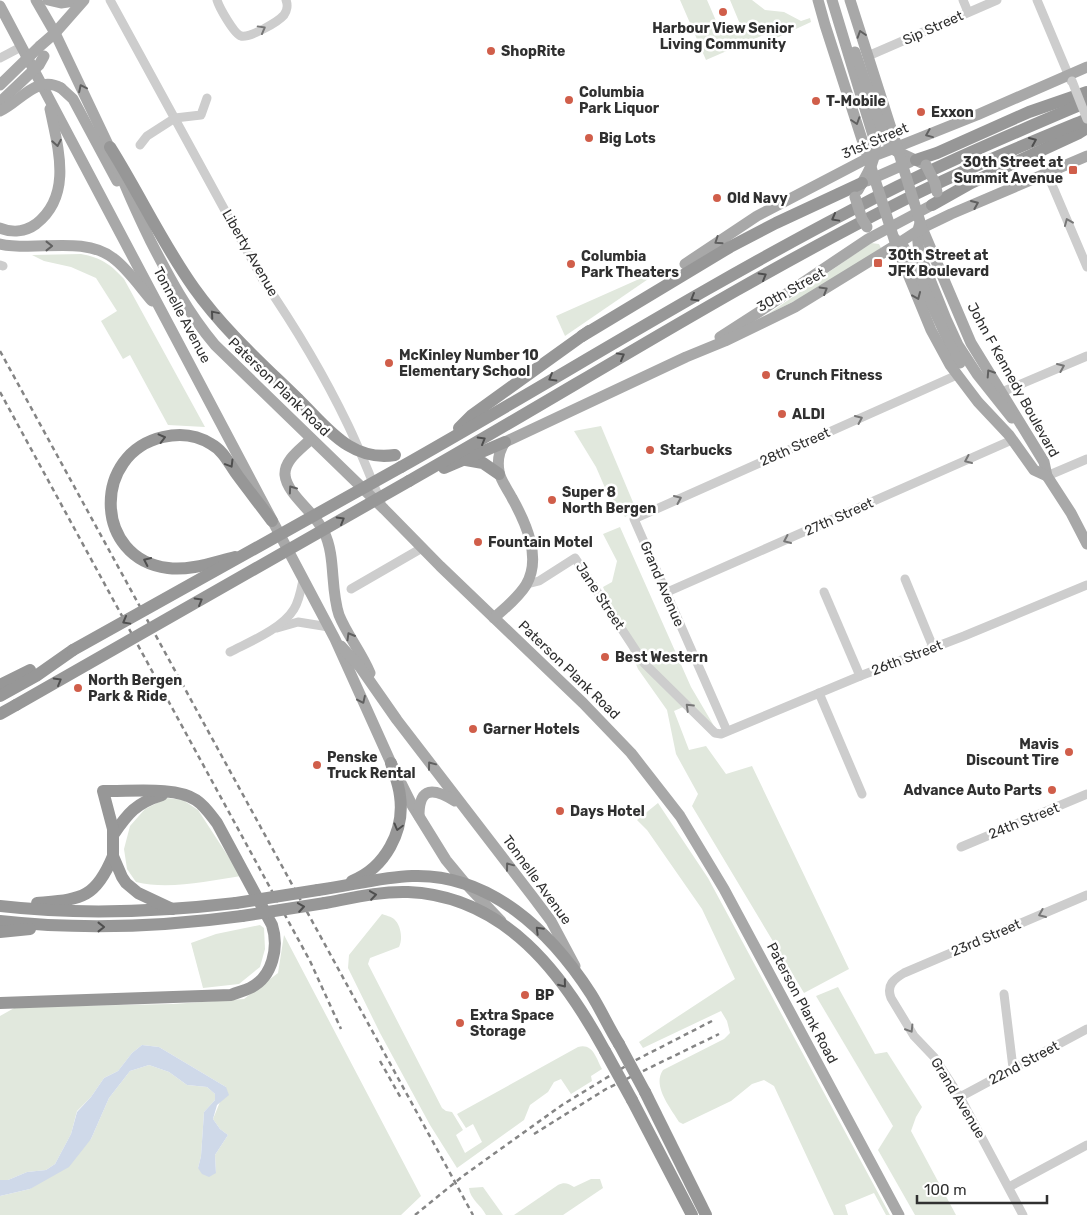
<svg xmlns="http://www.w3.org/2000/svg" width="1087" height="1215" font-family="Rubik,sans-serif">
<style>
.green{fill:#e1e8dd}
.water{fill:#cfd9e9}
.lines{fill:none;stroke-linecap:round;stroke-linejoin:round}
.minor{stroke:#cdcdcd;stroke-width:9}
.major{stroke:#a8a8a8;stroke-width:11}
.highway{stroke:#979797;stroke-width:12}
.rail{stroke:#858585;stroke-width:2.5;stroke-dasharray:5 4;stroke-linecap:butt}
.minor-bridge{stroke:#cdcdcd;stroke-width:9}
.major-bridge{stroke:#a8a8a8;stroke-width:11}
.highway-bridge{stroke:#979797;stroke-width:12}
.oneway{stroke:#777}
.oneway2{stroke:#606060}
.oneway3{stroke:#4f4f4f}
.poi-dot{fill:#d05e4a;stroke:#fff;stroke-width:2}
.labels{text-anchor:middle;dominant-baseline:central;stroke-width:5;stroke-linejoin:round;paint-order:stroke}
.poi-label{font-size:14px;font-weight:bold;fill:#303030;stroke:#fff;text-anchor:start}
.street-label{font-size:14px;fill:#303030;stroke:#fff}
</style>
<rect width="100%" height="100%" fill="#fff"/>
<g class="green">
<polygon points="680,0 707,0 720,30 726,27 727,30 740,24 730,0 752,0 765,10 784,12 801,21 810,18 811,22 770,41 766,34 706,60"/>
<path d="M871,243L879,244L881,248C845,272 808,296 768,314Z"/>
<path d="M81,254C102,258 110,264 124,279L205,427L168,425L130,355L123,359L101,321L117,311L96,278L71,267L44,261L32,255Z"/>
<polygon points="655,272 657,273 565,336 556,316"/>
<polygon points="601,426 635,507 630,510 632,513 625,517 617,503 615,503 612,497 609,497 596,467 574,431"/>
<polygon points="620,527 691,687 714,726 683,707 674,711 689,750 706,746 726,774 752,766 849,969 804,993 692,806 698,794 676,754 667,710 638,669 603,587 612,582 617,561 603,534"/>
<path d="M167,798L183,800L198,810L241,876C207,881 169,890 136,882L127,869L124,849L130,826L145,809Z"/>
<path d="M658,803L708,878L890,1215H886L874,1193L845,1205L848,1215H834L774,1086L764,1080L752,1084L731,1101L683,1124L679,1122C670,1107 652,1086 663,1070L724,1039L730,1033L727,1021L721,1011L643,1048L639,1042L735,979L702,909L647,830L637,820Z"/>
<path d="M382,914C385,915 392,917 394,919C401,925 403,939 399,947L370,958L368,964L442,1108L446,1111L452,1112L463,1130L456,1135L465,1153L482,1142L473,1124L466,1128L457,1114L578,1047C593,1043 596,1058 602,1069L591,1076L592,1081L571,1094L561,1079L554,1082L548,1092L530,1105L524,1120L457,1168L430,1125L380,1033L348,968L349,955Z"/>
<polygon points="260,925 264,928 265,949 260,967 239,984 203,988 191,943 216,934"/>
<polygon points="284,935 421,1196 401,1215 0,1215 0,1196 30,1189 91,1139 109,1098 130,1071 149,1065 169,1072 187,1085 207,1087 215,1094 215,1100 204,1112 201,1156 198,1168 216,1173 215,1155 228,1135 220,1129 213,1119 226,1087 159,1047 142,1045 132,1053 118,1071 104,1078 91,1097 77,1111 71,1134 55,1164 46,1170 27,1172 8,1180 0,1180 0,1016 16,1007 173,1004 244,999 278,973"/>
<polygon points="838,987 875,1054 887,1052 922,1107 916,1117 911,1131 956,1215 915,1215 878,1150 893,1126 816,996"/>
<path d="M591,1179H600L603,1188L563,1215H514L558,1185C564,1182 568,1183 574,1187Z"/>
<path d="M483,1187L503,1215H486C481,1205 470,1199 469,1188Z"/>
</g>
<polygon class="water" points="142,1045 159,1047 226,1087 229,1095 217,1105 213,1119 220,1129 228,1135 215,1155 216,1173 209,1177 202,1174 198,1168 201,1156 204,1112 215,1100 215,1094 207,1087 187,1085 169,1072 149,1065 130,1071 109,1098 91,1139 69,1167 30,1189 0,1196 0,1180 8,1180 27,1172 46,1170 55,1164 71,1134 77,1112 91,1097 104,1078 118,1071 132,1053"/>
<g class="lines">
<g class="minor">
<path d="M110,0L263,280C294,325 324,375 348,425C360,450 370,476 381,502"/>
<path d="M217,0C219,7 234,34 241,36C250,38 278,22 284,15C287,11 288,5 286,0"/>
<polyline points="963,0 968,12"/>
<polyline points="1037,0 1071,81"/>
<polyline points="868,56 997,0"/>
<polyline points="0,58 21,47"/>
<polyline points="140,145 147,136 175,118 201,115 207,98"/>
<polyline points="1047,173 1087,267"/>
<polyline points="0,265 3,266"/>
<polyline points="1002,392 1087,356"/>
<polyline points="1047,476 1087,459"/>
<polyline points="905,579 933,647"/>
<polyline points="527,584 539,581 575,558 644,663 715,733 721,734 860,676 964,636 1087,585"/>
<polyline points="351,589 422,548"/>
<polyline points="824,592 860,676"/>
<polyline points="665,593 1012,440"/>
<polyline points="277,628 298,622 329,627"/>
<path d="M230,652C249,642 282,629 294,609C299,601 301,590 303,580"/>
<polyline points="819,693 862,794"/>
<polyline points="727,731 634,519 957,375"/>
<polyline points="961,847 1087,794"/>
<polyline points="1004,994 1013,1068"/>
<polyline points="960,1097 1087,1029"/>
<polyline points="1009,1187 1087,1145"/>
<path d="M1023,1215L960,1097L934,1057L914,1036L891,998C886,985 894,979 904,973L1087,895"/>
</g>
<g class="major">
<polyline points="36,0 55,33 113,155"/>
<polyline points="48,0 61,3 81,0"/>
<path d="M832,0L875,142C877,160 867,174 858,190"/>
<polyline points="850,0 897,147 977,115 1087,67"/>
<polyline points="0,6 335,639 391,763 412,805 446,860 465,883 501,921"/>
<polyline points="40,46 55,33 84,0"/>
<polyline points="855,52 885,139 896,151 924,164"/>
<polyline points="61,88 73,99 117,181"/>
<polyline points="1087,156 951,214 922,228 971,343 1044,462 1047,476 1071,513 1087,544"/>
<path d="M119,170C128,194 139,217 150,240C169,277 188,313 215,345L384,509L440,566L583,703L631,753L680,816L724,889L899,1215"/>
<polyline points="867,181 910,162"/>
<polyline points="920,223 917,233 919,252 946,319 958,345 977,374 1012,418"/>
<path d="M0,228C12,233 25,232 36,224C73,195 58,148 50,109"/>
<polyline points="895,239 903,246 910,258 952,349 960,363"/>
<path d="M0,244C35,252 83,235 113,258C127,268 140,287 152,301"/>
<polyline points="685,264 757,216 868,158 825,25 818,0"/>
<polyline points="720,337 765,308 868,239 932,205"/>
<path d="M311,439C301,449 284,460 285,475C287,495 316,513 324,532C336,556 330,588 339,615C347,635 362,653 370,673"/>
<path d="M494,618C505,608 518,598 526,585C542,558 526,523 512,498C508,490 500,480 499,471C497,460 499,451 505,442L686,357L725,341L795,307L896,245L931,330L950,365L978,402L1009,435L1034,470L1047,476"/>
<polyline points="341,646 360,667 397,720 533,897 551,921 575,966"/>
<path d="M419,816C419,786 434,788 455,801"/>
</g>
<g class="highway">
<path d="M110,147C139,193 162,243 194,288C223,329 261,363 298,399"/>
<polyline points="916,160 937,153 1029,112 1087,92"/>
<polyline points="932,205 971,183 1079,133 1087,128"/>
<polyline points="582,336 730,247 776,223 862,183"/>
<polyline points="459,428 472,415 589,331"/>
<polyline points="466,460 483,463 499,474"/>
<path d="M401,467C550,383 695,292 846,213C924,171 1005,137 1087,102"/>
<polyline points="444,468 505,442"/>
<path d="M409,481C573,388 732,287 900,202C960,171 1024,145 1087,119"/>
<path d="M235,557C214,562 190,571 168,568C93,559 92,453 163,437C180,433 197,435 211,444C224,451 229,464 238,476C249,491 261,506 272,521"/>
<polyline points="0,685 30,670"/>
<polyline points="0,696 36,676 73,650"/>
<polyline points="0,714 16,705"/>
<path d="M113,835C128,813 136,803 162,795"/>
<path d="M352,881C385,868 405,831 400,796C399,785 394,773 391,763"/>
<path d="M318,890C349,886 381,877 412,876C490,873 551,932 591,994C601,1010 609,1028 619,1044"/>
<path d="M37,903C80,899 95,900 113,856"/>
<path d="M325,903C352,898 380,891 408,892C505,896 563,974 605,1051"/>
<path d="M0,906C78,915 158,912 236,903"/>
<path d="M0,921C81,930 161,927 242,916"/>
<polyline points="0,932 30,929"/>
<path d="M0,1003L231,995C238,992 244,991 250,988C273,977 279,947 272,925L217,823C210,814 205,806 196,800C175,786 129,792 103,791L113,829V856L122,877L126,883L138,893L172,909"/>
<polyline points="645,1092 706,1215"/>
<polyline points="632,1100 692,1215"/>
</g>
<g class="rail">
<polyline points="0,351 473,1215"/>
<polyline points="0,392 310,961 341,1029"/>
<polyline points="380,1061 402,1100"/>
<polyline points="534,1134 606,1089 719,1034"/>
<polyline points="415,1215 463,1176 562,1105 634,1061 712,1021"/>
</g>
<polyline class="minor-bridge" points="1072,81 1087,119"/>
<g class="major-bridge">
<polyline points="0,85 40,46"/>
<polyline points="0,102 39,65 44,56"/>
<path d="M0,111C20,102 37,74 61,88"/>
<polygon points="897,147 922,228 896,245 868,158"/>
<polyline points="926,165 935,183 937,192"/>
<polyline points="855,197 862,219 867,227"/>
</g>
<g class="highway-bridge">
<path d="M298,399C327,427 350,462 395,455"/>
<polyline points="73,650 401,467"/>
<polyline points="16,705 409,481"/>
<polyline points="236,903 318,890"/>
<polyline points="242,916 325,903"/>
<polyline points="619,1044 645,1092"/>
<polyline points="605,1051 632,1100"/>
</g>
</g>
<defs><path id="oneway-chevron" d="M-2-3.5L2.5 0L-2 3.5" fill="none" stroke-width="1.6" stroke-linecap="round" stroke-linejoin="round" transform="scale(1.25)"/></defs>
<g class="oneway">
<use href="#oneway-chevron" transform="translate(262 29) rotate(-29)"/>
<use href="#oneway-chevron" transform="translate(1068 222) rotate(-113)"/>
<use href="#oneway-chevron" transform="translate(1061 367) rotate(-23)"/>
<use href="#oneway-chevron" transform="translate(859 419) rotate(-24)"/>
<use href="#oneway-chevron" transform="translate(968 460) rotate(156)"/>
<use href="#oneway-chevron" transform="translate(678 499) rotate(-24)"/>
<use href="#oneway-chevron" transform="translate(787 540) rotate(156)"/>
<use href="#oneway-chevron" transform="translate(689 707) rotate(-136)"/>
<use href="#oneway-chevron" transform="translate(1042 914) rotate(157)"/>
<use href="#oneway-chevron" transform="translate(910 1029) rotate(58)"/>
</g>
<g class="oneway2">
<use href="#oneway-chevron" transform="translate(861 34) rotate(-108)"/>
<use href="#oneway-chevron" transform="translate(82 88) rotate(-116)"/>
<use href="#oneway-chevron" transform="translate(856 121) rotate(72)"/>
<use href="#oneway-chevron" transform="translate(929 134) rotate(158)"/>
<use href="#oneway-chevron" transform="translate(57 143) rotate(80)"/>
<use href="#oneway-chevron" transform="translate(975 204) rotate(-23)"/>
<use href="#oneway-chevron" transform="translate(718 241) rotate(146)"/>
<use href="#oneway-chevron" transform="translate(49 246)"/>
<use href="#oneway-chevron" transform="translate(824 290) rotate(-31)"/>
<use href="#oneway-chevron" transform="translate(917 296) rotate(67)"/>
<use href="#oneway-chevron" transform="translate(990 373) rotate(-123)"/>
<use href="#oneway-chevron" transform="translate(292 489) rotate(-125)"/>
<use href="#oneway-chevron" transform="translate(350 636) rotate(-120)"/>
<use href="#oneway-chevron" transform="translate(362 700) rotate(65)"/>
<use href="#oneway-chevron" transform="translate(431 765) rotate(-127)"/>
<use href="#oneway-chevron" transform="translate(509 866) rotate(-127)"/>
</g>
<g class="oneway3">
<use href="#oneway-chevron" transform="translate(1033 141) rotate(-23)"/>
<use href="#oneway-chevron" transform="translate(835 218) rotate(151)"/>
<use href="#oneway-chevron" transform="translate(763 276) rotate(-30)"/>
<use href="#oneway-chevron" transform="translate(694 298) rotate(150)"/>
<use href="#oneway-chevron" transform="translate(214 314) rotate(-130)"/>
<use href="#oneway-chevron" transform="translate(621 356) rotate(-29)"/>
<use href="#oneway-chevron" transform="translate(552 378) rotate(150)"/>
<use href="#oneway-chevron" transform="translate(162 438) rotate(-14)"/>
<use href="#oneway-chevron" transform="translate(482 440) rotate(-30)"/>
<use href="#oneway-chevron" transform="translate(230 464) rotate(59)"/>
<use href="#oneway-chevron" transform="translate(341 520) rotate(-30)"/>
<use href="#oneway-chevron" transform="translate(147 561) rotate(-155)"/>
<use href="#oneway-chevron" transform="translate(199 601) rotate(-30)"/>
<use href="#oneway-chevron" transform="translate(126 621) rotate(151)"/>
<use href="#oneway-chevron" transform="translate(58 681) rotate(-30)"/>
<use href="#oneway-chevron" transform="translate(398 827) rotate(105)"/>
<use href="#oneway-chevron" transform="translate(373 895) rotate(-8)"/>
<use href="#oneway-chevron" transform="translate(301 907) rotate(-9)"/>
<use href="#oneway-chevron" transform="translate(101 927)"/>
<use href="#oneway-chevron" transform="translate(539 930) rotate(-135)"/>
<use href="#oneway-chevron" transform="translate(563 984) rotate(51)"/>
</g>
<g class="poi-dot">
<circle cx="723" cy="12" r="5"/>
<circle cx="491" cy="51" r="5"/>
<circle cx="569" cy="100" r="5"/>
<circle cx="816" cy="101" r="5"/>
<circle cx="921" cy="112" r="5"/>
<circle cx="589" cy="138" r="5"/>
<rect x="1068" y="165" width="10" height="10" rx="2.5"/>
<circle cx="717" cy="198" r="5"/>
<rect x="873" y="258" width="10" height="10" rx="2.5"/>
<circle cx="571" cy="264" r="5"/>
<circle cx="389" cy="363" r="5"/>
<circle cx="766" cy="375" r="5"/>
<circle cx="782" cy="414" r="5"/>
<circle cx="650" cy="450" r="5"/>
<circle cx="552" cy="500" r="5"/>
<circle cx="478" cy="542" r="5"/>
<circle cx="605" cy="657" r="5"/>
<circle cx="78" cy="688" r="5"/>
<circle cx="473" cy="729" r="5"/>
<circle cx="1069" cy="752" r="5"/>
<circle cx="317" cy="765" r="5"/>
<circle cx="1052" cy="790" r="5"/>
<circle cx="560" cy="811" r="5"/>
<circle cx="525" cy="995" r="5"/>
<circle cx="460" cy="1023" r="5"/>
</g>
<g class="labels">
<g class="poi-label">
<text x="723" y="28" text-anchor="middle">Harbour View Senior<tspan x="723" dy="16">Living Community</tspan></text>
<text x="501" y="51">ShopRite</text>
<text x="579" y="92">Columbia<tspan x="579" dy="16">Park Liquor</tspan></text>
<text x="826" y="101">T-Mobile</text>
<text x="931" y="112">Exxon</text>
<text x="599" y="138">Big Lots</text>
<text x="1063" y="162" text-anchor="end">30th Street at<tspan x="1063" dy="16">Summit Avenue</tspan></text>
<text x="727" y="198">Old Navy</text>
<text x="888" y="255">30th Street at<tspan x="888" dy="16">JFK Boulevard</tspan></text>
<text x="581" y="256">Columbia<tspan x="581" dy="16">Park Theaters</tspan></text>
<text x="399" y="355">McKinley Number 10<tspan x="399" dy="16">Elementary School</tspan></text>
<text x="776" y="375">Crunch Fitness</text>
<text x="792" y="414">ALDI</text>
<text x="660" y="450">Starbucks</text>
<text x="562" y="492">Super 8<tspan x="562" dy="16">North Bergen</tspan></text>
<text x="488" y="542">Fountain Motel</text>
<text x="615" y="657">Best Western</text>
<text x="88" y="680">North Bergen<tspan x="88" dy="16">Park &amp; Ride</tspan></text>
<text x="483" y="729">Garner Hotels</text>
<text x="1059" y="744" text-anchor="end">Mavis<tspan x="1059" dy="16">Discount Tire</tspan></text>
<text x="327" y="757">Penske<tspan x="327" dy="16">Truck Rental</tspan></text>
<text x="1042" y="790" text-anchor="end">Advance Auto Parts</text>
<text x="570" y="811">Days Hotel</text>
<text x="535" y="995">BP</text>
<text x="470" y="1015">Extra Space<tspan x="470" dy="16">Storage</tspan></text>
</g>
<g class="street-label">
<text transform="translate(933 28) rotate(-24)">Sip Street</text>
<text transform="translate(875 141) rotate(-23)">31st Street</text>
<text transform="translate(250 253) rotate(60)">Liberty Avenue</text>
<text transform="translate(791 290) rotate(-29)">30th Street</text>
<text transform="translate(182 315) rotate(62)">Tonnelle Avenue</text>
<text transform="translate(1013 380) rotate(61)">John F Kennedy Boulevard</text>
<text transform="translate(279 387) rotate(44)">Paterson Plank Road</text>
<text transform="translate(795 447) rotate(-24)">28th Street</text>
<text transform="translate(839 517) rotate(-24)">27th Street</text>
<text transform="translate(662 584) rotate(67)">Grand Avenue</text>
<text transform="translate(600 596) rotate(57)">Jane Street</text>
<text transform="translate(907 658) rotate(-21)">26th Street</text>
<text transform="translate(569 670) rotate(44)">Paterson Plank Road</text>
<text transform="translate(1024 821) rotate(-22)">24th Street</text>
<text transform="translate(537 880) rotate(54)">Tonnelle Avenue</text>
<text transform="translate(986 938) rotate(-23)">23rd Street</text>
<text transform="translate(802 1003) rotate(62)">Paterson Plank Road</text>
<text transform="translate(1024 1063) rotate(-28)">22nd Street</text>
<text transform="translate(958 1098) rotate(59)">Grand Avenue</text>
</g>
</g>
<path d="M917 1195v8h130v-8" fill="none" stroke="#303030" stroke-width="2.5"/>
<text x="924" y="1195" font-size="15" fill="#303030" stroke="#ffffff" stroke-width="4" paint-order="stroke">100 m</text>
</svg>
